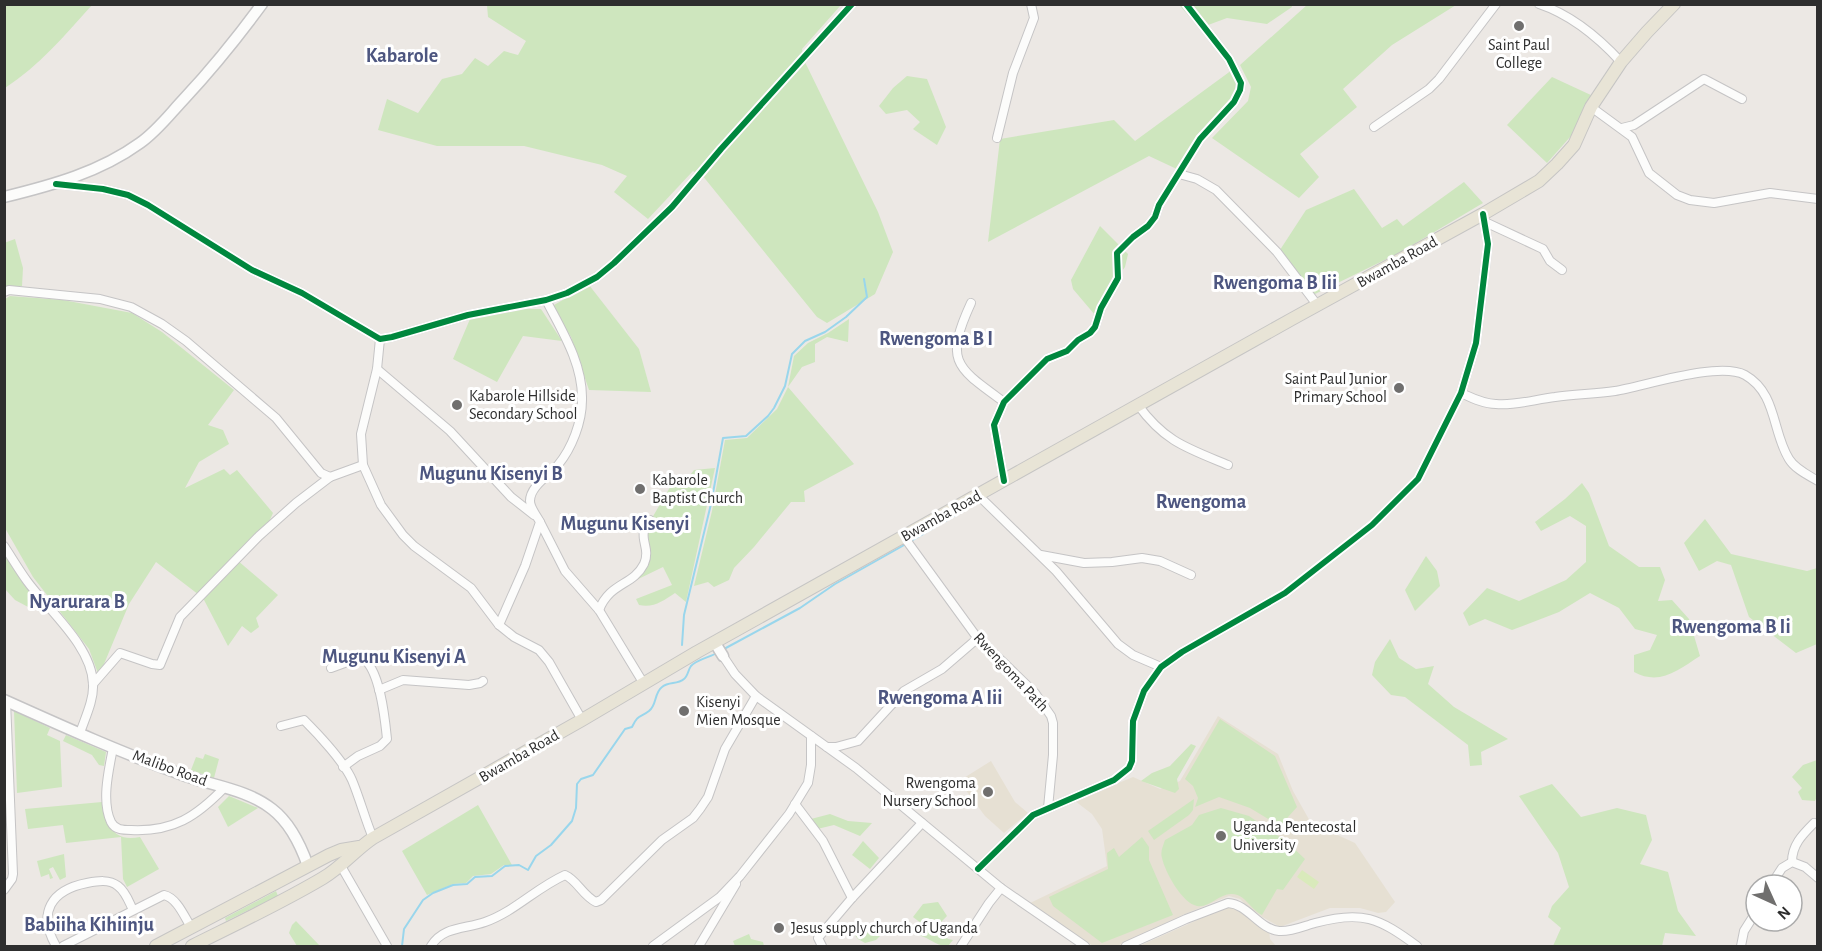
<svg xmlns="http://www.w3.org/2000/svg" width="1822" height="951" font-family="'Alegreya Sans',sans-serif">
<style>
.education{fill:#e6e0d3}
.green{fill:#cee6be}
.pitch{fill:#d9eabb}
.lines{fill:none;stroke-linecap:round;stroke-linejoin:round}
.stream{stroke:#99d6ec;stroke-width:2}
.minor-casing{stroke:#c5c4c5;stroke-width:10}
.tertiary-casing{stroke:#c5c4c5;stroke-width:13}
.primary-casing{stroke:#c6c5c4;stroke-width:14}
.minor{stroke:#fcfcfb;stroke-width:8}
.tertiary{stroke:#fcfcfb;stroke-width:10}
.primary{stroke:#e8e4d6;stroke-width:12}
.cycleway-casing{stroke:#fff;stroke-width:10}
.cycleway{stroke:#00873e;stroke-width:6}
.poi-dot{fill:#706f6e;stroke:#fff;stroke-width:2}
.labels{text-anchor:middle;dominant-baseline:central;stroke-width:6;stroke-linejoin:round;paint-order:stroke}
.poi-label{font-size:16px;fill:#2e2e2e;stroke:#fff;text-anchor:start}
.street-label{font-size:16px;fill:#2e2e2e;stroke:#fff}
.quarter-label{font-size:20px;font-weight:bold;fill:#4d5680;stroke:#fff}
</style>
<rect width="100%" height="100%" fill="#ece8e4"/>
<g class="education">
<polygon points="1218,716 1278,754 1293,791 1311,823 1355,843 1395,902 1386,912 1378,913 1360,908 1330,908 1280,927 1252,911 1240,899 1229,896 1185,914 1117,946 1093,946 1028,904 1107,866 1102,829 1092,814 1075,801 1133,777 1160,789 1180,781"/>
<polygon points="991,761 1015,802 1028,813 1004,833 985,816 959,781"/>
<polygon points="1232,907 1269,930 1270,939 1276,946 1139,946 1193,922 1220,908"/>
</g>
<g class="green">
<path d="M5,4H92V5C65,35 39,66 5,88Z"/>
<polygon points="1291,4 1292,7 1267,24 1227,18 1200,28 1179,5"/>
<polygon points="487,5 841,5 802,49 803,54 696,173 693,171 648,219 614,192 627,176 602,165 524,146 437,146 378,130 387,99 418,113 442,79 462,74 475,58 488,66 504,51 518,55 526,41 488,17"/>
<polygon points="1307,5 1456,5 1392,45 1343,89 1357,107 1300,154 1319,177 1299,198 1212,138 1248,101 1251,87 1240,65"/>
<path d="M804,60L878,212L893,252L875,294L827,323L817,317L702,175C736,136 772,101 804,60Z"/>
<polygon points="1232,70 1241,89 1181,171 1149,156 988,242 1000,139 1114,120 1135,141"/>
<polygon points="907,76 927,79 946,127 937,145 913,129 920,122 907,110 886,114 879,106 893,88"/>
<polygon points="1552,77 1593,96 1571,136 1547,163 1507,125"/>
<polygon points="1464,182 1483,203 1399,253 1313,295 1278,253 1306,210 1354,189 1382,228 1397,219 1403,226"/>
<polygon points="1100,226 1128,254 1125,267 1107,291 1095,315 1073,289 1071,280"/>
<polygon points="15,239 23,268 22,286 5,289 4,243"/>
<polygon points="589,285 639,349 651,392 589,390 571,337 554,310 554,305"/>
<polygon points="10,296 63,300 132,313 162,332 234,390 208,425 223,430 229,444 199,462 185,488 224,469 230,475 237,470 273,513 267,526 237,560 278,595 256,618 259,627 251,633 242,626 228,646 203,598 156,562 129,604 99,676 89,649 33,577 5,528 5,299"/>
<polygon points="521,309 541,309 562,341 523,336 497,382 453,359 470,319"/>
<polygon points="849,319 848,342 827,337 815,344 815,362 802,367 788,387 854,464 804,491 805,502 791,502 754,547 734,568 729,580 714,587 708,582 694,586 712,511 725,440 747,438 777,409 788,387 794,356 808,343 828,333"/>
<path d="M715,468L686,602L675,593C663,601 654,608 639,605L636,599L672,585L663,567L630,583L645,554L643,540L652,518L676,477L688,478L694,470Z"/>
<path d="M1582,483L1589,493L1609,546L1639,567H1660L1665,580L1658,601L1672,600L1689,619L1700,656C1678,670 1660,686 1634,672V655L1650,650L1657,635L1635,629L1619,608L1590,593L1559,612L1512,630L1485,619L1469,626L1463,613L1487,588L1519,601L1566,580L1586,562V526L1570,516L1541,531L1535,522L1565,499Z"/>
<polygon points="1705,519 1731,554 1807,571 1817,568 1817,644 1796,653 1749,617 1731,565 1717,561 1699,571 1684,543"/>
<polygon points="4,542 41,602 30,608 15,600 5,589"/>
<polygon points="1426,556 1437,571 1440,586 1415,611 1405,590"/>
<polygon points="1390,639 1399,658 1416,669 1434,666 1428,684 1454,707 1508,739 1481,752 1482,765 1470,766 1468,745 1405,697 1391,695 1372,675 1375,662"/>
<polygon points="14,711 50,728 47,735 60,741 62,787 17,793"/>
<polygon points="1220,719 1275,756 1297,807 1280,826 1250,808 1219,797 1195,807 1198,798 1193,786 1185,779"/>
<polygon points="66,735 106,752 104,766 99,765 92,755 63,741"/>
<polygon points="1191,744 1196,746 1177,779 1179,789 1175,793 1141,781 1152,773 1170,766"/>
<polygon points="205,754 219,759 214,778 191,770 196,757 203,759"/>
<polygon points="1817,760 1817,796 1815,801 1802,800 1798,792 1802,788 1792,777 1803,765"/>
<polygon points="1552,784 1581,817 1617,808 1646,815 1652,840 1640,864 1668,872 1678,911 1696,936 1665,933 1662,946 1553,946 1561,928 1548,917 1552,906 1569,887 1558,853 1519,796"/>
<polygon points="229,796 258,808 228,827 218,807"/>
<polygon points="1194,799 1193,810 1189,815 1154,840 1148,831"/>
<path d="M102,802C109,825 111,842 140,837L159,869L127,887L123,879L121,837L66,843L63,825L28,829L25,809Z"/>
<polygon points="478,805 512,865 504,865 491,874 473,876 466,883 453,884 427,895 402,851"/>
<path d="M1221,808L1249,816L1287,842L1305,859L1283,890L1277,889L1262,915C1251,910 1245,894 1232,894C1220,893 1210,908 1197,906C1182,903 1165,872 1162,858C1160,852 1163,846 1165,840L1192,825L1199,815Z"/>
<polygon points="830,814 848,821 872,823 860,836 834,825 813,830 811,819"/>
<polygon points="1142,837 1149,847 1149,860 1173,915 1102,943 1053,906 1049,897 1108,869 1107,853 1114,848 1119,857"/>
<polygon points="863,841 879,858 870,869 852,855"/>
<polygon points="64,854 66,877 60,880 53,867 49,869 53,878 50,879 49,874 41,877 37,861"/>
<polygon points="276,891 278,896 226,921 225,918"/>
<path d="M938,902L947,916L937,926L948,939L953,940L948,946C935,947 928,935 915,935L921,923L913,917L923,904Z"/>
<polygon points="296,921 320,946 297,946 289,933 292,925"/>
<polygon points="858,925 866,932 880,936 876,940 865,943 858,939 852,932"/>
<polygon points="749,934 751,939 763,942 764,946 735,946 733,941"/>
</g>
<polygon class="pitch" points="1302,870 1319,882 1314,889 1297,877"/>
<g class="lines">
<g class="stream">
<polyline points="911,541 976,503"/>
<polyline points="682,645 684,615 711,504 723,438 746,436 768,416 774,408 785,386 792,354 805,341 825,332 846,317 867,297 864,279"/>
<polyline points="724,649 800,608 835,584 906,544"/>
<path d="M402,946L404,929L423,900L433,893L453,885L467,884L475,877L492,876L505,866L519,865L528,870L536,856L551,845L572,821L576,808L577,784L581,779L593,775L625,729L632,727C638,714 640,718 649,711C657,705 654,693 662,687C669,681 677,685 684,679C688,676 688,670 691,666C696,660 710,657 717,653"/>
</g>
<defs>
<g id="minor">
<path d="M1539,4C1572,15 1598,37 1621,62"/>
<polyline points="1591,107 1632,137 1649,173 1677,195 1690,200 1714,203 1770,193 1818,199"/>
<polyline points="1374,127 1429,89 1439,79 1496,4"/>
<polyline points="1622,128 1634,125 1704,79 1742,99"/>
<polyline points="997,138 1013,73 1034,18 1031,4"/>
<polyline points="1179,174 1197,179 1216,190 1277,252 1318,306"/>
<polyline points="56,184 103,189 128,195 148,205 252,270 302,293 380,339 392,337 468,315 546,300 567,293 597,277 614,263 672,207 721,149 852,4"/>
<polyline points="1485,222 1543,249 1550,261 1562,270"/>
<polyline points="4,292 9,290 100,299 131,307 162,324 186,341 276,418 321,473 330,477 363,465"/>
<path d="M971,303C944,362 956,367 1004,402"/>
<polyline points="380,339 377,369 361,434 363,465 381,505 403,535 414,546 471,588 499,625 514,637 539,650 549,662 582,720"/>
<polyline points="377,369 450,431 511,497 534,515"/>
<path d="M1461,393C1472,398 1484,404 1496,404C1516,406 1536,399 1555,397C1575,394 1595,394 1615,391C1645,386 1719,361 1745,375C1777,393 1772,432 1789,459C1795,469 1808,475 1818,481"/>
<path d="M1138,405C1165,442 1187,448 1228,465"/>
<polyline points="1004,481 994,425 1004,402 1047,359 1067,351 1078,340 1090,333 1095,327 1101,308 1118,278 1117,253 1133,237 1148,226 1155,217 1159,205 1200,139 1234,102 1240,90 1241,83 1229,59 1186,4"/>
<polyline points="978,495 1056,571 1118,644 1133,655 1161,667"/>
<polyline points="540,522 565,571 599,610 644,684"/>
<polyline points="904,537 976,636 1035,693 1051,716 1053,723 1053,755 1048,808"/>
<path d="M4,546C12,558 19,570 27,581C48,610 92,646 93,684C94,700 85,718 80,733"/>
<polyline points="1041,555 1084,563 1112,562 1142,558 1160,561 1191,575"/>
<path d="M599,610C610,582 633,586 644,564C652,546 635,538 650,520"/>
<path d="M499,625L525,566L540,522C537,516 530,508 530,501C530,486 550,475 558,465C572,448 582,422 582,400C583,364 562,331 546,300"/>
<polyline points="723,656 735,674 756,696 856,768 1001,888 1085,946"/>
<path d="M331,668L361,657C380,667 385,719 387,739L380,746L358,756L343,767"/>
<polyline points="93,684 120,653 152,664 160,665 180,617 259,536 296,503 330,477"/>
<polyline points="379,690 403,680 469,685 480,683 483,681"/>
<path d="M281,726L304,720C318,734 344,762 352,780C360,799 365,819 373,838"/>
<polyline points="827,747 836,747 858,741 904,691 942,669 978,638"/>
<path d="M113,748C109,769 101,801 111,822C115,830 123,830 131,830C173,832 196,817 225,787"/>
<polyline points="795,804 823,841 852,898"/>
<path d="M1792,862C1792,845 1802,835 1814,823"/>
<polyline points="341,866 387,946"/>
<polyline points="978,869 1033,815 1114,780 1129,768 1132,761 1133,721 1144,691 1161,667 1182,652 1285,593 1372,525 1418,479 1461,393 1476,343 1488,244 1483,214"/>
<polyline points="1771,885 1782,868 1792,862 1805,867 1818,878"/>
<polyline points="4,890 12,879 13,874 6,701"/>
<path d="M56,946C37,913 51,890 87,883C98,881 109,879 118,886C126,892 129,902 133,910"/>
<path d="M63,946L164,895C177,898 184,916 191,927"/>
<path d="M431,946C443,926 466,929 485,922C514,912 536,888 565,875C577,880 583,896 596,902L601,900L662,840L693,818L700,809L708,797L725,749L756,696"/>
<polyline points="653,946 720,897 740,876 789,814 808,783 811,765 811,736"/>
<polyline points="699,946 736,884"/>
<polyline points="822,946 818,938 852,898 922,823"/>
<polyline points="961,946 989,903 1001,888"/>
<path d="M1126,946L1186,919L1228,903C1248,904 1259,929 1279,931C1291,932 1304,926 1315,923C1362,910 1379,918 1417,946"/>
<polyline points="1741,946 1744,931 1756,912"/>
</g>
<g id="tertiary">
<path d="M4,197C53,185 100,172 140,143C157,131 169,115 183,100C211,70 237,38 262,4"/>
<polyline points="715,643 723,656"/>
<path d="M4,700C64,727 124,754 186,776C215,786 248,790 272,809C289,822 301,846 308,866"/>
</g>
<g id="primary">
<polyline points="156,946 329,855 341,850 359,847"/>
<path d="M192,946C236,924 281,903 323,878C342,867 355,850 373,838L582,720L697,652L1292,319L1483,214L1539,181L1557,164L1574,145L1591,107L1621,62L1647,32L1674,4"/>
</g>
</defs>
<use href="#minor" class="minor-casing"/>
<use href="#tertiary" class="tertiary-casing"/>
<use href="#primary" class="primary-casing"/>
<use href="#minor" class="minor"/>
<use href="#tertiary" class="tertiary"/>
<use href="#primary" class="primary"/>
<defs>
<g id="cycleway">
<polyline points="56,184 103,189 128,195 148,205 252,270 302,293 380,339 392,337 468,315 546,300 567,293 597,277 614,263 672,207 721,149 852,4"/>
<polyline points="1004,481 994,425 1004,402 1047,359 1067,351 1078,340 1090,333 1095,327 1101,308 1118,278 1117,253 1133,237 1148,226 1155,217 1159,205 1200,139 1234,102 1240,90 1241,83 1229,59 1186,4"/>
<polyline points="978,869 1033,815 1114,780 1129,768 1132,761 1133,721 1144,691 1161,667 1182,652 1285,593 1372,525 1418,479 1461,393 1476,343 1488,244 1483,214"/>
</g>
</defs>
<use href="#cycleway" class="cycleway-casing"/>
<use href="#cycleway" class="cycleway"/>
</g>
<g class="poi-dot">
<circle cx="1519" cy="26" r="6"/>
<circle cx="1399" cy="388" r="6"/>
<circle cx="457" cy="405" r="6"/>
<circle cx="640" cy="489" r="6"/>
<circle cx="684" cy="711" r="6"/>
<circle cx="988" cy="792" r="6"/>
<circle cx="1221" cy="836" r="6"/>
<circle cx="779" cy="928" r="6"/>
</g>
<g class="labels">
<g class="poi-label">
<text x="1519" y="45" text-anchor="middle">Saint Paul<tspan x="1519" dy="18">College</tspan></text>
<text x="1387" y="379" text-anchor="end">Saint Paul Junior<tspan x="1387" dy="18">Primary School</tspan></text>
<text x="469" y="396">Kabarole Hillside<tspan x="469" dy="18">Secondary School</tspan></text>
<text x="652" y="480">Kabarole<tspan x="652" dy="18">Baptist Church</tspan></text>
<text x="696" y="702">Kisenyi<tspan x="696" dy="18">Mien Mosque</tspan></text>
<text x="976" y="783" text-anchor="end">Rwengoma<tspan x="976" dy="18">Nursery School</tspan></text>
<text x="1233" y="827">Uganda Pentecostal<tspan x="1233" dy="18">University</tspan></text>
<text x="791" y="928">Jesus supply church of Uganda</text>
</g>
<g class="street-label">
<text transform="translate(1397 262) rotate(-29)">Bwamba Road</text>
<text transform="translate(941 516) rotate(-29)">Bwamba Road</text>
<text transform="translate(1011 672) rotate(47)">Rwengoma Path</text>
<text transform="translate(519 756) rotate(-30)">Bwamba Road</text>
<text transform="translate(170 768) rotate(20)">Malibo Road</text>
</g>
<g class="quarter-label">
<text x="402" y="56">Kabarole</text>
<text x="1275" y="283">Rwengoma B Iii</text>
<text x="936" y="339">Rwengoma B I</text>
<text x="491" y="474">Mugunu Kisenyi B</text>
<text x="1201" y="502">Rwengoma</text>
<text x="625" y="524">Mugunu Kisenyi</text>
<text x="77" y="602">Nyarurara B</text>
<text x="1731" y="627">Rwengoma B Ii</text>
<text x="394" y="657">Mugunu Kisenyi A</text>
<text x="940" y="698">Rwengoma A Iii</text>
<text x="89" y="925">Babiiha Kihiinju</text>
</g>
</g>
<rect width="1822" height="951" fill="none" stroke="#2e2e2e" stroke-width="12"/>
<g transform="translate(1774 903) rotate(135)"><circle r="28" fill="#ffffff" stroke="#ababab" stroke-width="1.5"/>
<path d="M0-4.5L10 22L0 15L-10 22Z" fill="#706f6e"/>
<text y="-9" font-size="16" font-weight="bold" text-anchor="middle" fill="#2e2e2e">N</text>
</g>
</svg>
